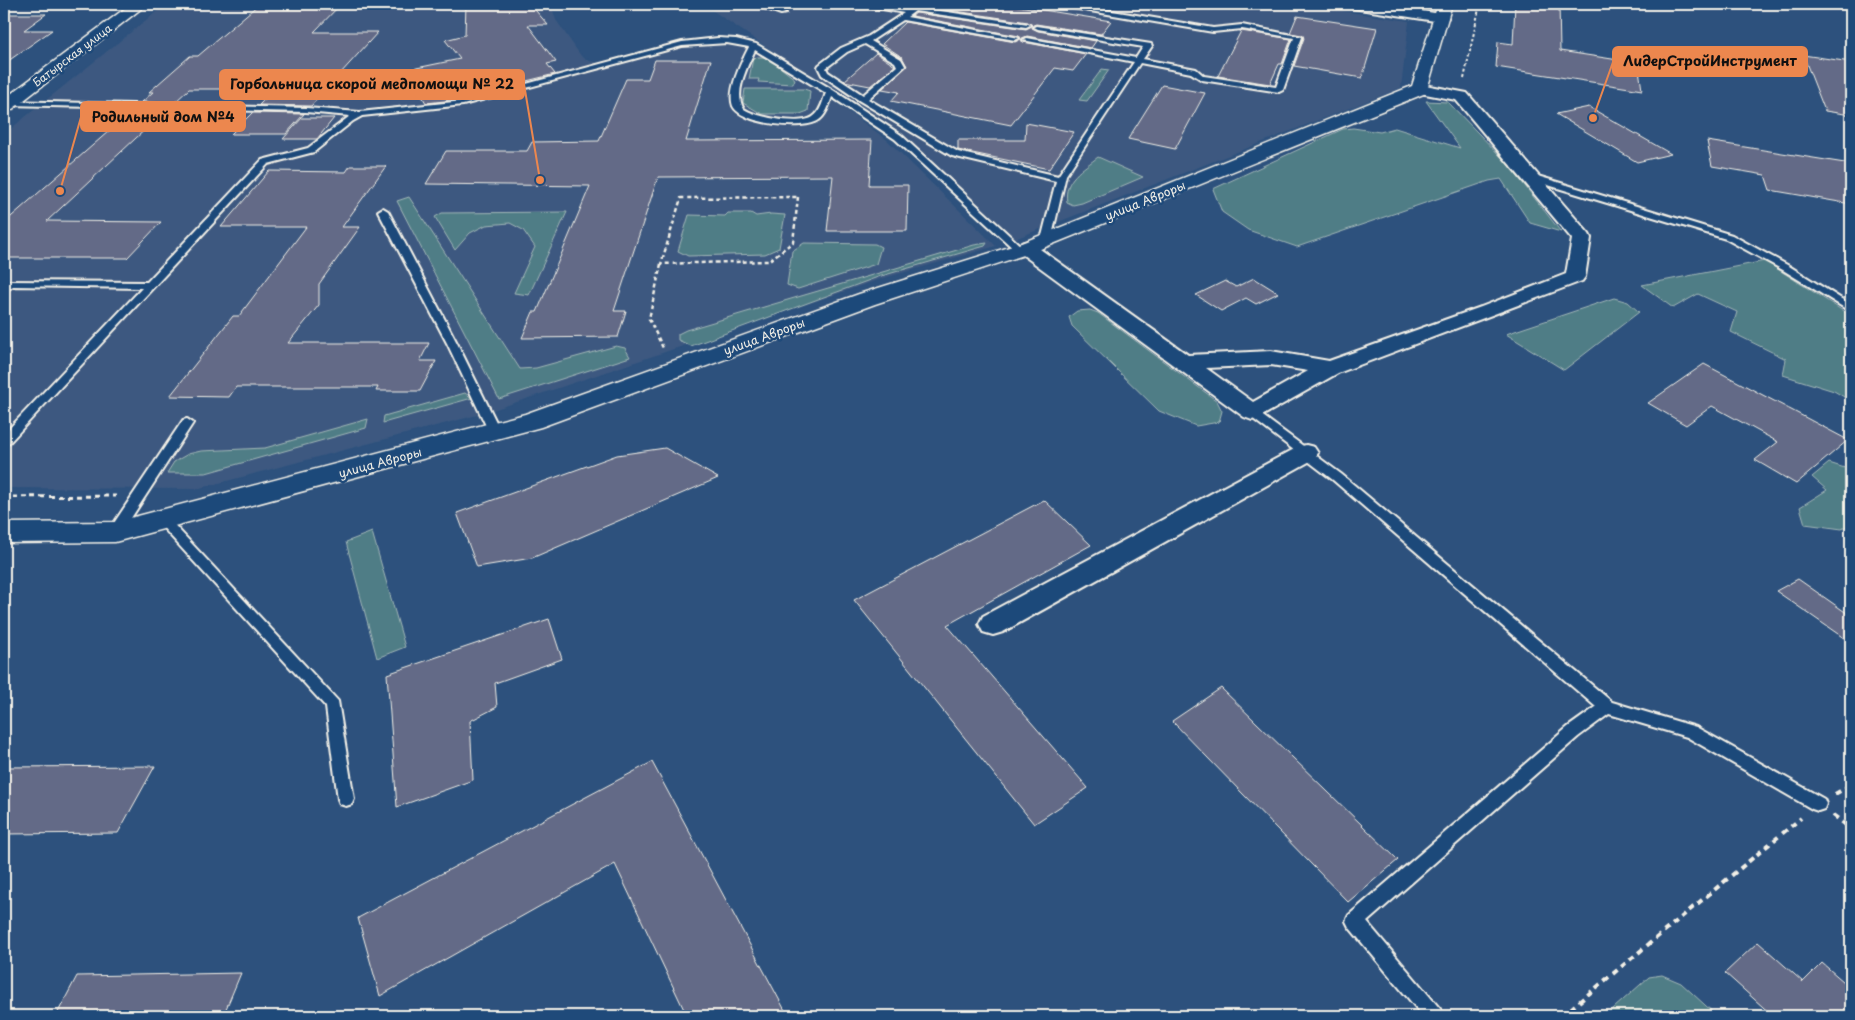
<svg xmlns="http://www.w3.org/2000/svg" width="1855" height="1020" font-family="'Playpen Sans',sans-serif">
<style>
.built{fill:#3d5980}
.green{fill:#507d86;stroke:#a2b7b7}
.building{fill:#636b87;stroke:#f4f1e8}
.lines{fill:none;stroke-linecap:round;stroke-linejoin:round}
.service-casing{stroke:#f4f1e8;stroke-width:4}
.minor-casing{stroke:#f4f1e8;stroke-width:4}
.tertiary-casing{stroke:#f4f1e8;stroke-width:3}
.path-far3{stroke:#f4f1e8;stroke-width:2;stroke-dasharray:3 2.5;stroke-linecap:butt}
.path-far2{stroke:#f4f1e8;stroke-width:2.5;stroke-dasharray:4 3;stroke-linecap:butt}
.path-far1{stroke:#f4f1e8;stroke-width:3;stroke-dasharray:5 4;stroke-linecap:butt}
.path{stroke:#f4f1e8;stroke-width:4;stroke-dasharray:6 5;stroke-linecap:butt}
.service{fill:#1f4a7a;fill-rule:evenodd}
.minor{fill:#1f4a7a;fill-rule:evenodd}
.tertiary{fill:#1f4a7a;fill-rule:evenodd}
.labels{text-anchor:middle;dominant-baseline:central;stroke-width:5;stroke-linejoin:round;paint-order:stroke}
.far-street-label{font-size:11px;fill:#f4f1e8;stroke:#1f4a7a}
.street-label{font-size:12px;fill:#f4f1e8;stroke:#1f4a7a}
.leader{fill:none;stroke:#ec874e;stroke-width:2}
.callout-dot{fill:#ec874e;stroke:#1f4a7a;stroke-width:2}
.callout{fill:#ec874e;stroke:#ec874e;stroke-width:2}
.callout-label{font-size:14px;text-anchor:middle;font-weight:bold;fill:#111}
</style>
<rect width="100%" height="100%" fill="#2d517d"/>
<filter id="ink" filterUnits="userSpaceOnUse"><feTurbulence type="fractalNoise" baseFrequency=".02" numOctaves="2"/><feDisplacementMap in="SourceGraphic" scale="10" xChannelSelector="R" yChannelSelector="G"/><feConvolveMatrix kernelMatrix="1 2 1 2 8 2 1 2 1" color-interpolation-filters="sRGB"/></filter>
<g filter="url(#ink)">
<g class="built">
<polygon points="166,4 551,4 556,20 581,56 589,61 611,65 683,46 724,42 743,44 831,99 886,139 996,246 881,279 481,414 196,489 4,488 4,134"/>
<polygon points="703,4 1296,4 1409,21 1401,88 1007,242 892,132"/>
</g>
<g class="green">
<polygon points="758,57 767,57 795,79 793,84 758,82 759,79 749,79 753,58"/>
<polygon points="1102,69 1109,70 1087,101 1079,100"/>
<polygon points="745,89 804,89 810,91 808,111 800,114 762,114 743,103"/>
<polygon points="1426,101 1448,102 1507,163 1561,232 1530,223 1501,179 1489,181 1297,247 1248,230 1222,212 1213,189 1343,129 1353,128 1380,132 1395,128 1460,148"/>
<path d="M1098,157L1143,177L1082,203L1073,205L1067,202C1063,179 1083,169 1098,157Z"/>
<polygon points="409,197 520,369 536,368 616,346 625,348 630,357 499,399 397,201"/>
<polygon points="567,212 529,295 514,293 535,247 523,230 510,223 486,225 470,233 455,250 435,217 442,213"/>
<polygon points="728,213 751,213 756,216 771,214 785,215 779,248 765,254 688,256 678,251 689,215 725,216"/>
<polygon points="804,243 875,244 881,247 876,264 798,289 787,285 792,251"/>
<polygon points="987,243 985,246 878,277 691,346 678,340 678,334 686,330 974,245"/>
<polygon points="1765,261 1851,316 1851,401 1834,391 1783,375 1786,359 1731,332 1737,312 1698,294 1673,308 1642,285"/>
<polygon points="1614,298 1628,302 1639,312 1564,370 1506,334"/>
<polygon points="1090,310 1098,313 1217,401 1222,411 1219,422 1196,426 1159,411 1072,326 1069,317 1077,311"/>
<polygon points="465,393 472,398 383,423 384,416"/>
<polygon points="368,419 366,428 206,473 167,473 174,462 188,454 201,451 265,448"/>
<polygon points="1829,463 1851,470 1851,523 1842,529 1805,524 1800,507 1827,490 1812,477"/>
<polygon points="372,532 405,647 377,658 346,542"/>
<polygon points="1662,975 1681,983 1717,1016 1605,1016 1649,977"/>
</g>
<g class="building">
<polygon points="259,4 341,4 314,32 378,32 311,106 259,105 275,89 189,89 174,103 142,102 153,92 149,92 190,56 198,56"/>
<polygon points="466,4 530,4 548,25 528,25 556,62 547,64 555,74 445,101 426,103 407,70 460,59 445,40 465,35"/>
<polygon points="925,4 987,4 1001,6 1006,4 1111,21 1101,34 1036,24 1033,25 1032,28 1038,31 1096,41 1091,48 1027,36 1022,38 1023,42 1086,54 1073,71 1055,68 1011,125 891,101 899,92 882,89 907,66 902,57 882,44 905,22 1015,42 1021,39 1019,36 912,16 916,13 1026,29 1032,26 1028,22 922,6"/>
<polygon points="1515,4 1559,4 1560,51 1638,63 1642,90 1496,67 1498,42 1513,44"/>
<polygon points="4,14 46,14 24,30 52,30 4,64"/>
<polygon points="1297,16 1377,28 1362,78 1294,66 1304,38 1302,35 1290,33"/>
<polygon points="1241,31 1291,39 1282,64 1279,64 1270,84 1218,76"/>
<polygon points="876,53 895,66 870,86 844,81"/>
<polygon points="1803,55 1851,62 1851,115 1825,111"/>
<polygon points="655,60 711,60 686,141 872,140 869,185 908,185 907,231 827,231 833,176 658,177 614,311 626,311 618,337 522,338 533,312 537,312 590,186 426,184 446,151 527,151 532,142 599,141 626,79 648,79"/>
<polygon points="1162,85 1205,93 1175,149 1128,139"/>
<polygon points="1589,107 1671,154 1637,162 1556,114"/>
<polygon points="133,110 165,111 47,221 161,222 127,258 4,258 4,223"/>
<polygon points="252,113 304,114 286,134 231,134"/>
<polygon points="302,118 334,118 317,139 283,139"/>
<polygon points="1026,123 1074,132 1049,169 958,150 958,140 1025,140"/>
<polygon points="1707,141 1851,164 1851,204 1770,190 1765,175 1712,166"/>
<polygon points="350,166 386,166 342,227 360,227 319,284 319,305 288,343 429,343 420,361 436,361 420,391 376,391 378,387 236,387 229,397 170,396 233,316 239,316 306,227 221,227 269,171 346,172"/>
<polygon points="1254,278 1278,293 1256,304 1246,298 1221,311 1196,295 1225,281 1236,287"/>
<polygon points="1704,364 1848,440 1796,484 1755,460 1778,442 1712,406 1686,425 1648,403"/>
<polygon points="665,448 718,478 532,558 477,567 457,513 617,455"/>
<polygon points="1044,500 1091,545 947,625 1088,788 1034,824 854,600"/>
<polygon points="1798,579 1851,616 1851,643 1776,591"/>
<polygon points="549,619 562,659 495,683 497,707 470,721 473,780 397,807 387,674"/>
<polygon points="1221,688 1398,860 1348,902 1172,721"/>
<polygon points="652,762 788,1016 687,1016 615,864 380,996 358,918"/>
<polygon points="155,766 118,833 4,834 4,767"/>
<polygon points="1758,942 1803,982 1822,963 1851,988 1851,1016 1773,1016 1725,973"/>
<polygon points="241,973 223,1016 56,1016 77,976"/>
</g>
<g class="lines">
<defs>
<g id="service">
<polygon points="752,4 761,4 786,13 781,14"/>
<path d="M864,4C879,4 900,13 914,7L1028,24L1030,25L1026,27L915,11L907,17L1019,38L1015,40L903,20L871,41L901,59L905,66L868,99L958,152L1058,176L1134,62L1023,40L1027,38L1136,58L1143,47L1038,29L1034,27L1036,26L1151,44L1152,46L1143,59L1196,69L1204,76L1276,87L1294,38L1242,29L1213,32L1061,6L1058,4H1071L1213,28L1242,25L1302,37L1283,90L1279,92L1202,80L1191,73L1140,63L1066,175L1051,240L1046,243L1041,240L1056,181L952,156L860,101L822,75L818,67L819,65L841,48L869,36L904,13L867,6ZM865,44L895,62L897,66L863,95L828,72L826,68L847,52Z"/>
<path d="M718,38L736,39L756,44L833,90L901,135L1023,248V252H1017L895,139L832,97C829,105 826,115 819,120C805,131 741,124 733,106C727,90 742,61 749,47L727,43L682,46L463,105L362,116L353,121L314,152L268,164L8,444L4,445V434L142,288L13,286L4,292V284L6,281L147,282L262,160L308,148L350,116L306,112L8,105H5V101L306,108L360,112L463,101L682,42ZM755,50L826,93C823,100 821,112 813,117C800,126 756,117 744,109C733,93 748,65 755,50Z"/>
<polygon points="1531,174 1732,235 1789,266 1851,305 1851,312 1783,270 1726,239 1528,179 1528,175"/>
<polygon points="383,208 388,211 457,343 501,432 499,435 495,436 489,432 447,343 378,211"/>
<polygon points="1252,408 1341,474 1612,702 1696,727 1824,799 1826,804 1824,809 1818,811 1812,809 1687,737 1609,714 1578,737 1367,922 1441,1010 1444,1016 1423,1016 1349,927 1346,921 1349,915 1568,727 1596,707 1333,480 1248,415 1246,412"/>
<polygon points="187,419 193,423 120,535 110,535 109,532 110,529 183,420"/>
<polygon points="162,514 166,516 338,701 354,799 352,804 346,806 340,804 338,799 326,707 158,522 156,519 158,516"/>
</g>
<g id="minor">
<polygon points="1346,4 1377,4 1441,14 1448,18 1441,22 1353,8"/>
<path d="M1420,84L1467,93L1589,234L1591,238L1585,277L1582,281L1338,373L1260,417L1252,420L1244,417L1019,252L1016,248L1019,244L1026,242L1033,244L1188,355L1271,351L1329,361L1481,307L1566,274L1572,239L1456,100L1415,92L1412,89L1415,86ZM1271,365L1308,371L1253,402L1206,368Z"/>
<polygon points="1306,445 1314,447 1318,453 1314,459 1003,632 993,635 983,632 979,624 983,616 1298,447"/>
</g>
<g id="tertiary">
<polygon points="131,4 147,4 10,111 4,112 4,99"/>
<polygon points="1438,4 1452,4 1426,93 1033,252 875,304 541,427 115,542 4,543 4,523 115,522 525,414 859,294 1019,244 1412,86"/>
</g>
</defs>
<use href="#service" class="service-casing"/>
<use href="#minor" class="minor-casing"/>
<use href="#tertiary" class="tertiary-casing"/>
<polyline class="path-far3" points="1464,79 1480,4"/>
<g class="path-far2">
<polygon points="798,197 793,242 768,261 661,264 681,198"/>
<polyline points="661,264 649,319 664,350"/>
</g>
<polyline class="path-far1" points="4,497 116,496"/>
<g class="path">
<polyline points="1835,794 1851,785"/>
<polyline points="1833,815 1851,829"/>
<polyline points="1562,1016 1801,818"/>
</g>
<use href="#service" class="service"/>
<use href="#minor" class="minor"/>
<use href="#tertiary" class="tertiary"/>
</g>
</g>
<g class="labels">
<g class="far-street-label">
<text transform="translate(72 55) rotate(-37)">Батырская улица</text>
</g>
<g class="street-label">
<text transform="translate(1145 200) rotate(-22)">улица Авроры</text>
<text transform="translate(764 336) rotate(-20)">улица Авроры</text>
<text transform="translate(380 462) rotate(-15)">улица Авроры</text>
</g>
</g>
<path class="leader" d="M1593 118L1613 62M540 180L524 84M60 191L81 117"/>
<g class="callout-dot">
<circle cx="1593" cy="118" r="5"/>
<circle cx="540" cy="180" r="5"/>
<circle cx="60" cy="191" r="5"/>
</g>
<g class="callout">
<rect x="1613" y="47" width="194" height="29" rx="5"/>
<rect x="220" y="70" width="304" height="29" rx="5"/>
<rect x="81" y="102" width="164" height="29" rx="5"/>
</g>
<g class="callout-label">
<text x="1710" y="66">ЛидерСтройИнструмент</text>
<text x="372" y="89">Горбольница скорой медпомощи № 22</text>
<text x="163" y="122">Родильный дом №4</text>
</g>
<rect width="1855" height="1020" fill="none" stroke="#1f4a7a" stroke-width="20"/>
<rect x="10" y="10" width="1835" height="1000" fill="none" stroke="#f4f1e8" stroke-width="2" filter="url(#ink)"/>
</svg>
